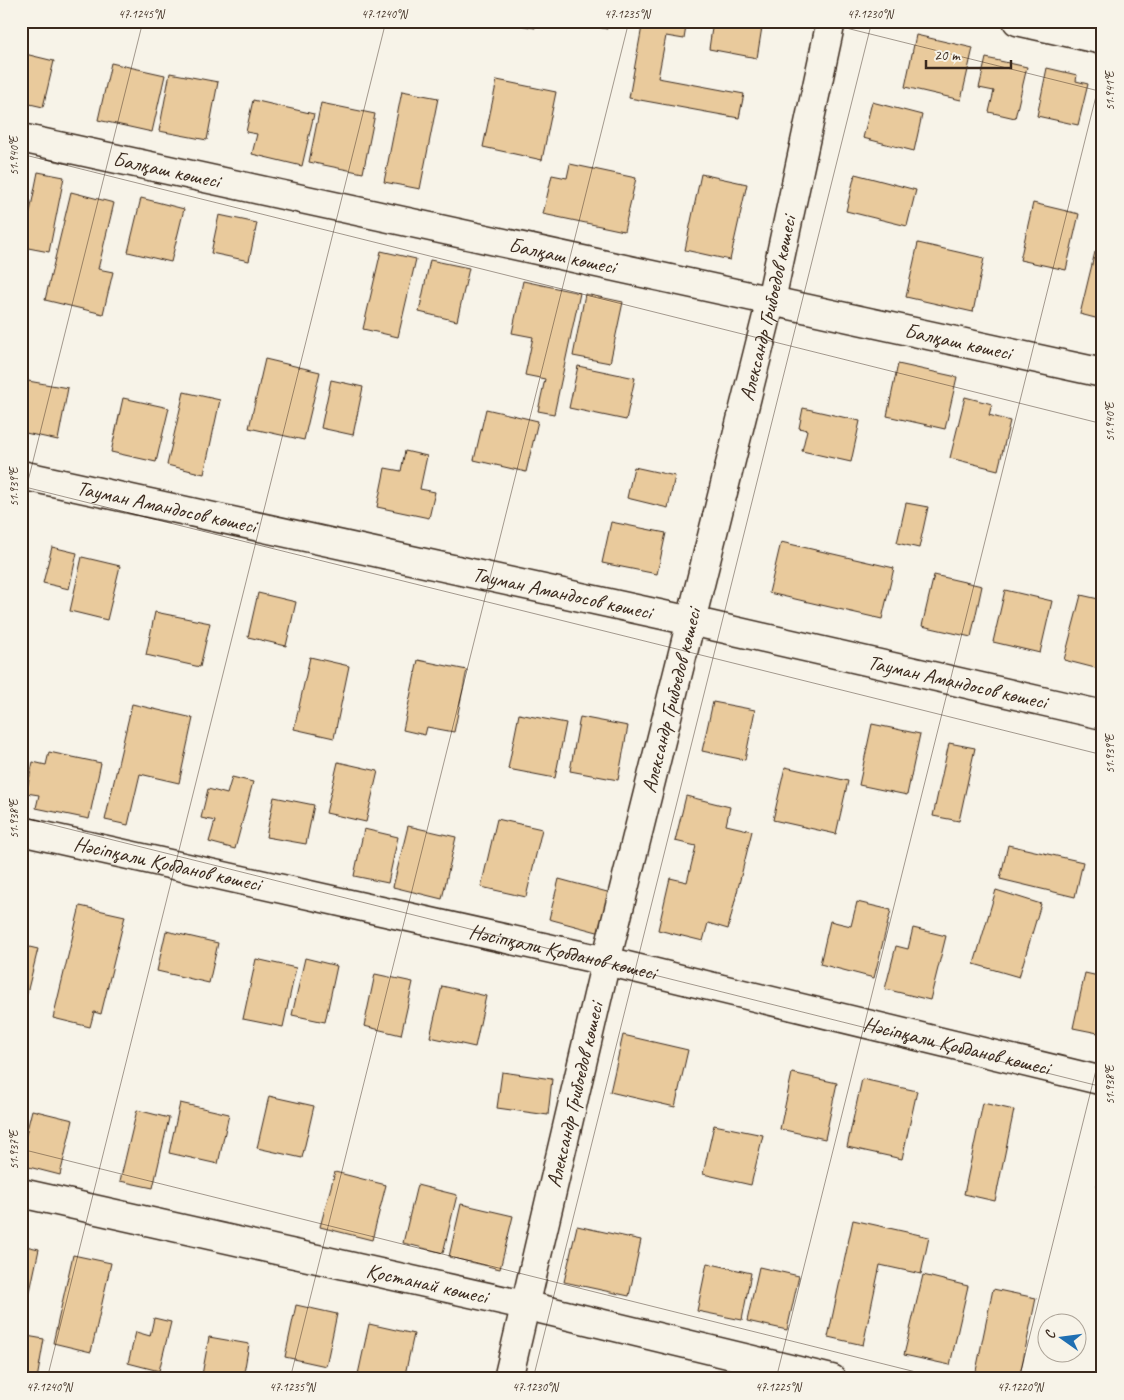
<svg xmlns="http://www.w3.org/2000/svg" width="1124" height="1400" font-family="Caveat,sans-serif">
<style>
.building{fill:#e9ca9c;stroke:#3b2a1e}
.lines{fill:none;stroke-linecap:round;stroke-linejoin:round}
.minor-casing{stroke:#3b2a1e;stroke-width:31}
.secondary-casing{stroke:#3b2a1e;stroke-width:31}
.minor{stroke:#f7f3e8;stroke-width:28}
.secondary{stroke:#f7f3e8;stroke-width:28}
.ticks{fill:none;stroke:#3b2a1e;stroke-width:1;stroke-opacity:0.45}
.labels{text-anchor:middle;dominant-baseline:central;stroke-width:4;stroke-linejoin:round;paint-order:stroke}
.street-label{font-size:21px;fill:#3b2a1e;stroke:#f7f3e8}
.neatline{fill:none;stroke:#3b2a1e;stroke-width:2}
.ticks-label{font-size:12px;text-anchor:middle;fill:#3b2a1e}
</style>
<rect width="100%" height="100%" fill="#f7f3e8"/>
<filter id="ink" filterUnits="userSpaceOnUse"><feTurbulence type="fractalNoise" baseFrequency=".02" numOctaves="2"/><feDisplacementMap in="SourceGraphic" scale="10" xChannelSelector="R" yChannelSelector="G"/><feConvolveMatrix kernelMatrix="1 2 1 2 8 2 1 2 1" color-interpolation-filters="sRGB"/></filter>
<g filter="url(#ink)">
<g class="building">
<polygon points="500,21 536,21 535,28"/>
<polygon points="585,21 609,21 607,29 584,24"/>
<polygon points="643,21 687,21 684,39 666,36 658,78 744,94 739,118 629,98"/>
<polygon points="713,21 763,21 757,58 709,49"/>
<polygon points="916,35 973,48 961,100 905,87"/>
<polygon points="21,53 54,61 43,107 21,102"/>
<polygon points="986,58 1027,67 1015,118 989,112 994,91 979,88"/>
<polygon points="111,63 165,75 152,132 98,120"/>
<polygon points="1047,68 1077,75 1076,81 1088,84 1078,125 1037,116"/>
<polygon points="170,73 218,82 207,140 159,131"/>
<polygon points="497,80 556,92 542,160 483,147"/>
<polygon points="402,91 438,98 420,189 384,182"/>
<polygon points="253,100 314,114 302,166 252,154 257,134 246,132"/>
<polygon points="872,102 922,115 914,151 863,138"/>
<polygon points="321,103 375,114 363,173 309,162"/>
<polygon points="570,164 636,178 624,231 543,214 552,175 567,178"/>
<polygon points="38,172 64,177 49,252 23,247"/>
<polygon points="701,174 747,184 730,260 685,250"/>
<polygon points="855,174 916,190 907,226 846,211"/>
<polygon points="71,192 114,203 98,269 113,272 103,314 45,300"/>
<polygon points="141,198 184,209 171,262 128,252"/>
<polygon points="1033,203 1079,214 1066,270 1020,260"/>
<polygon points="219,215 257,223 249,261 211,253"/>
<polygon points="918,243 984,258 973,312 906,297"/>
<polygon points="381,251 416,259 398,337 363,329"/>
<polygon points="1095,252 1103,254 1103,320 1080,314"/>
<polygon points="430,260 469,268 457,321 419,312"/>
<polygon points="523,281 580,293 554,414 538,411 545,379 525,375 533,337 512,333"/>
<polygon points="585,294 623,302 610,363 573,356"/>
<polygon points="265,359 320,372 304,440 249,428"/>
<polygon points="898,364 957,377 945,429 887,416"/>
<polygon points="578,366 635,378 626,420 569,408"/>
<polygon points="331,380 363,387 353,435 321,428"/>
<polygon points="28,381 68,388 58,440 21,432 21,414"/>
<polygon points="184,392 220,400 204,474 167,465"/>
<polygon points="965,397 992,404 989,415 1010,421 998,470 950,458"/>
<polygon points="123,398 169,408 156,462 111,452"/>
<polygon points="803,408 860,421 851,462 802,451 807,430 799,428"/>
<polygon points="486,409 538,421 526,472 474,460"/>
<polygon points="405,451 427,456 420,489 435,492 429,518 377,507 385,468 401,471"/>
<polygon points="634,467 675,476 668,508 627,498"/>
<polygon points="906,503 928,507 919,548 897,543"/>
<polygon points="611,522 666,533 657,574 602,563"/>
<polygon points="781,542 894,568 882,619 769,593"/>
<polygon points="52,547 77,553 69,589 43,583"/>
<polygon points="82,557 120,566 107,620 70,611"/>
<polygon points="934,575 982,586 971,637 922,626"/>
<polygon points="1005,590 1052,601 1040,653 993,642"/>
<polygon points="258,593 296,602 286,646 248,637"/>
<polygon points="1081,595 1103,600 1103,670 1064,660"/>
<polygon points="155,612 210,623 200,667 146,655"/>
<polygon points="310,657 349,666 334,738 294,729"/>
<polygon points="418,660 467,670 454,732 427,727 425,735 403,730"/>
<polygon points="713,702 755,710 745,760 702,751"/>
<polygon points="132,704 193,718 179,783 140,774 128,825 105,820"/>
<polygon points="519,714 566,723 555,778 508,769"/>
<polygon points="580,717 628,726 618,780 570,771"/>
<polygon points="872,724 920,734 907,795 859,785"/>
<polygon points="949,743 975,748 959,821 933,816"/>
<polygon points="49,752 101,763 89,819 36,808 39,795 26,793 33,762 46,765"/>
<polygon points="338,762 378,771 366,822 326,813"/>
<polygon points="785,767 848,781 836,834 773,820"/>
<polygon points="232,777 253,782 235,849 209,842 215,821 201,818 208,789 227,794"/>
<polygon points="686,796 730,807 726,825 752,831 728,929 708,923 703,941 658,930 670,878 687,882 696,846 675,841"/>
<polygon points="274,797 314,805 306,844 266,837"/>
<polygon points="497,819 542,829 526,897 481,887"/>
<polygon points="408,826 456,837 442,899 393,887"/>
<polygon points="364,829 398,837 388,883 354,876"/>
<polygon points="1008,845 1083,862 1075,897 1000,879"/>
<polygon points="559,879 611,893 601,933 549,919"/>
<polygon points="996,890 1041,904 1019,977 974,964"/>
<polygon points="857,902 891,910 874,978 820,964 830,921 851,926"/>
<polygon points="80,906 125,916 101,1014 94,1012 90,1027 53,1018"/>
<polygon points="913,928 946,936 930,1000 885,989 896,946 908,949"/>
<polygon points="166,931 218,943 209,983 157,971"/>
<polygon points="21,945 38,949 25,1001 21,1000"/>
<polygon points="305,958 337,966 325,1022 292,1015"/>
<polygon points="256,959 296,968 283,1027 243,1019"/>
<polygon points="1085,973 1103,977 1103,1034 1073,1028"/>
<polygon points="375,974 413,982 401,1035 364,1026"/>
<polygon points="442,986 486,996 475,1047 430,1037"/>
<polygon points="623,1035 688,1050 675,1107 610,1092"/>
<polygon points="502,1072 552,1079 548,1115 497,1108"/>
<polygon points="792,1073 837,1083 825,1139 780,1129"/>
<polygon points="862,1079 917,1091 902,1159 847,1147"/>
<polygon points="269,1096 314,1106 302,1158 257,1148"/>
<polygon points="180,1103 229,1114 218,1164 169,1153"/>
<polygon points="983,1103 1014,1110 995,1201 964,1194"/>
<polygon points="32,1110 73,1120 60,1175 21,1165 21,1154"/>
<polygon points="137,1110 169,1118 153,1188 120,1181"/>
<polygon points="714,1125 763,1135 751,1185 703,1174"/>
<polygon points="1103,1157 1103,1187 1097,1186"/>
<polygon points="335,1172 386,1185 372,1240 320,1227"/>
<polygon points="417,1185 457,1195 443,1253 403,1243"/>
<polygon points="461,1204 513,1216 500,1269 449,1257"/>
<polygon points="853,1220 929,1237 921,1274 880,1265 863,1345 828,1337"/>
<polygon points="577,1226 641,1240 629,1296 564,1282"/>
<polygon points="21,1245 39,1249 25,1315 21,1314"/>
<polygon points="73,1255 111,1263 91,1352 53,1343"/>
<polygon points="707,1263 751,1273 742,1320 697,1311"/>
<polygon points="759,1267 799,1276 787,1330 747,1321"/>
<polygon points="923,1275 968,1286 950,1365 904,1355"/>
<polygon points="993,1289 1036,1298 1019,1379 976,1371"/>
<polygon points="296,1305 337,1314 326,1366 285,1357"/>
<polygon points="154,1318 171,1322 159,1371 128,1363 136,1332 150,1336"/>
<polygon points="369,1324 414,1334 404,1379 357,1379"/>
<polygon points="21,1335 44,1339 37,1379 21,1379"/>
<polygon points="209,1337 249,1344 243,1379 223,1379 202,1375"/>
</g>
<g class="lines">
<defs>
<g id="minor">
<polyline points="1017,21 1103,40"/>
<path id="s1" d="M21,138L1103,373"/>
<path id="s2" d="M21,831L606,961L1103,1081"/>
<path id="s3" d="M21,1193L524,1305L832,1379"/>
<path id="s4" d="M508,1379L606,961L771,300L831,21"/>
</g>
<g id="secondary">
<path id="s5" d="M21,475L691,621L1103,715"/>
</g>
</defs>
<use href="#minor" class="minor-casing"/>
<use href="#secondary" class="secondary-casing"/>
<use href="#minor" class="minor"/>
<use href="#secondary" class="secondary"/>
</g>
</g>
<path class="ticks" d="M818,21L1103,92M21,154L1103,424M21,486L1103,755M21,509L143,21M21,817L1103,1087M21,1149L944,1379M47,1379L386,21M290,1379L629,21M533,1379L872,21M776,1379L1103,68M1019,1379L1103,1042"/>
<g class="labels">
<g class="street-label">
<text stroke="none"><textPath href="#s1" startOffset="149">Балқаш көшесі</textPath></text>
<text stroke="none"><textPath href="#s1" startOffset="554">Балқаш көшесі</textPath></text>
<text stroke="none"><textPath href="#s4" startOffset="1102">Александр Грибоедов көшесі</textPath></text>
<text stroke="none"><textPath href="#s1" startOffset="959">Балқаш көшесі</textPath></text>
<text stroke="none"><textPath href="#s5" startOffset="149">Тауман Амандосов көшесі</textPath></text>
<text stroke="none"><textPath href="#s5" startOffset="554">Тауман Амандосов көшесі</textPath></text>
<text stroke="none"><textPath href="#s5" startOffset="959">Тауман Амандосов көшесі</textPath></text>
<text stroke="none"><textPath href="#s4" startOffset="698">Александр Грибоедов көшесі</textPath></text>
<text stroke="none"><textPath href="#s2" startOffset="150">Нәсіпқали Қобданов көшесі</textPath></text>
<text stroke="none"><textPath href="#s2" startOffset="555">Нәсіпқали Қобданов көшесі</textPath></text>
<text stroke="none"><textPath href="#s2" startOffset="960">Нәсіпқали Қобданов көшесі</textPath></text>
<text stroke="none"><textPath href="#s4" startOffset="292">Александр Грибоедов көшесі</textPath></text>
<text stroke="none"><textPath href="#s3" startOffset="416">Қостанай көшесі</textPath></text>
</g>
</g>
<rect width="1124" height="1400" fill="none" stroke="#f7f3e8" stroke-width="55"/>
<g transform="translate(1062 1338) rotate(284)"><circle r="24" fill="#f7f3e8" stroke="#aca397"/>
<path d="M0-4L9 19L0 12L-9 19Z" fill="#1f6fb2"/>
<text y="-8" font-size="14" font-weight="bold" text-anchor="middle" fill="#3b2a1e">С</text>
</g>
<path d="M926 60v8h85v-8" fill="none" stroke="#3b2a1e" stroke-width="2.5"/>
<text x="934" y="60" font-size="15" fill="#3b2a1e" stroke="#f7f3e8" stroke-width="4" paint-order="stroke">20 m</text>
<rect x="28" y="28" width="1068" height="1344" class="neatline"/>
<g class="ticks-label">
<text x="141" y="18">47.1245°N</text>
<text x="384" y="18">47.1240°N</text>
<text x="627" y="18">47.1235°N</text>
<text x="870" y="18">47.1230°N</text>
<text transform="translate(1110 91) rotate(-90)" y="4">51.941°E</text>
<text transform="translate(14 156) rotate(-90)" y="4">51.940°E</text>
<text transform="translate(1110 422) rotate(-90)" y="4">51.940°E</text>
<text transform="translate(14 487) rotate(-90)" y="4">51.939°E</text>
<text transform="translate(1110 754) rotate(-90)" y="4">51.939°E</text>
<text transform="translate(14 819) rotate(-90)" y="4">51.938°E</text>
<text transform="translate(1110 1085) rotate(-90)" y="4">51.938°E</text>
<text transform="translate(14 1150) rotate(-90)" y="4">51.937°E</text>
<text x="49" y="1391">47.1240°N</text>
<text x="292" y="1391">47.1235°N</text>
<text x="535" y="1391">47.1230°N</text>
<text x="778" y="1391">47.1225°N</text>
<text x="1020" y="1391">47.1220°N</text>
</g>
</svg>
